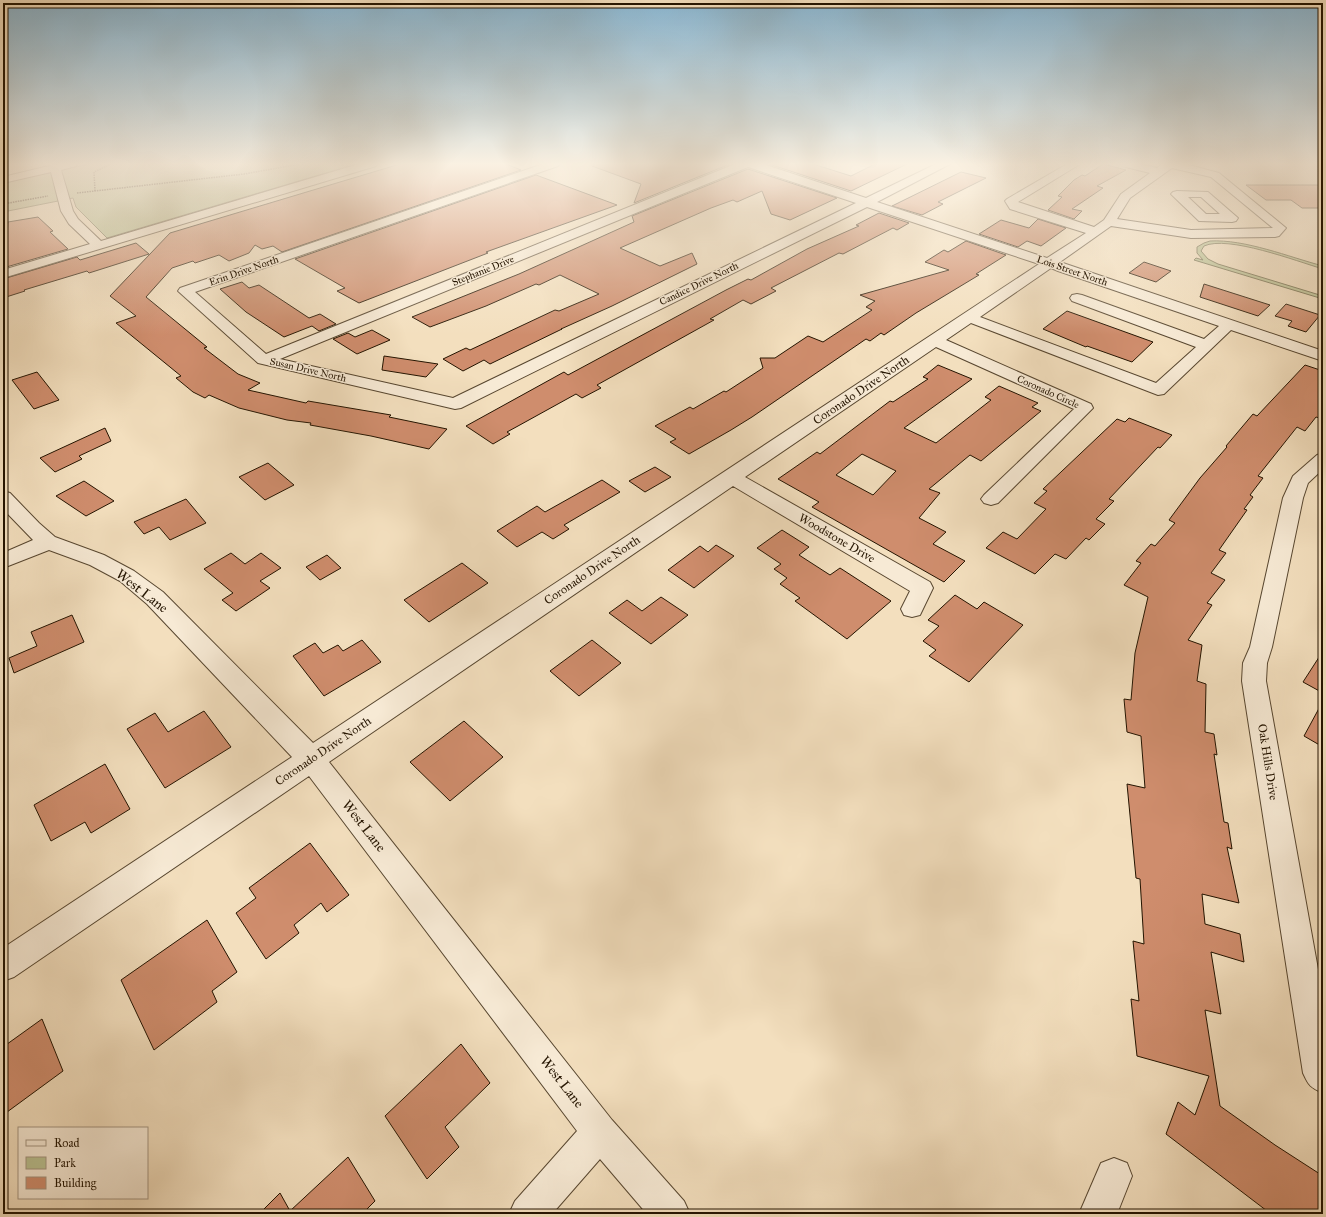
<svg xmlns="http://www.w3.org/2000/svg" width="1326" height="1217" font-family="'IM FELL Great Primer',serif">
<style>
.green{fill:#bac292;stroke:#6f6b49}
.building{fill:#cf8d6d;stroke:#241400;fill-rule:evenodd}
.lines{fill:none;stroke-linecap:round;stroke-linejoin:round}
.minor-casing{stroke:#584730;stroke-width:2}
.path{stroke:#241400;stroke-width:1.5;stroke-dasharray:1.5 1;stroke-linecap:butt}
.minor{fill:#f7ead5;fill-rule:evenodd}
.labels{text-anchor:middle;dominant-baseline:central;stroke-width:3;stroke-linejoin:round;paint-order:stroke}
.far-street-label{font-size:10px;fill:#241400;stroke:#f7ead5}
.street-label{font-size:12px;fill:#241400;stroke:#f7ead5}
.near-street-label{font-size:14px;fill:#241400;stroke:#f7ead5}
</style>
<rect width="100%" height="100%" fill="#f3dfbe"/>
<filter id="stains"><feTurbulence type="fractalNoise" baseFrequency=".005" numOctaves="4"/><feColorMatrix values="0 0 0 0 .2 0 0 0 0 .09 0 0 0 0 .02 0 0 0 .5 -.17"/></filter>
<radialGradient id="worn" r=".72"><stop offset=".6" stop-color="#630" stop-opacity="0"/><stop offset="1" stop-color="#630" stop-opacity=".3"/></radialGradient>
<g class="green">
<polygon points="89,164 356,164 107,238 76,207 73,198 3,212 3,183"/>
<path d="M1210,241C1245,239 1289,257 1323,266V269C1296,261 1228,235 1204,246L1201,251L1208,259L1218,264L1323,296V299L1194,260L1196,258L1203,260L1197,253V247L1204,243Z"/>
</g>
<g class="building">
<polygon points="400,164 506,164 521,170 282,252 273,246 262,249 255,245 249,253 229,261 219,255 195,263 193,261 172,268 146,297 207,347 204,348 238,374 260,383 248,390 306,403 308,401 391,415 389,417 447,429 429,449 371,436 310,425 311,423 287,420 239,408 209,395 205,398 193,392 176,378 181,376 116,323 136,316 110,296 170,233"/>
<polygon points="592,164 730,164 634,203 641,184 592,166"/>
<polygon points="769,164 813,164 851,176 875,164 907,164 851,191"/>
<polygon points="1103,164 1126,170 1097,186 1103,188 1072,209 1082,211 1074,219 1048,210 1062,197 1058,196 1074,180 1082,175 1085,176"/>
<polygon points="748,169 837,198 790,220 771,214 762,191 737,202 733,200 711,208 620,248 660,266 692,253 697,264 612,306 561,329 562,329 490,364 484,360 463,371 443,359 466,348 470,350 555,310 559,311 599,294 560,275 539,285 536,284 486,306 430,327 412,317 519,274 634,222 632,216"/>
<polygon points="961,172 986,178 938,202 943,204 922,215 892,206"/>
<polygon points="536,175 617,205 486,252 488,253 359,303 337,291 345,288 295,259"/>
<polygon points="1246,185 1323,185 1323,208 1302,208 1291,200 1266,200"/>
<polygon points="879,213 909,223 897,230 893,228 843,254 839,253 771,288 776,291 751,304 743,300 710,319 714,320 597,385 601,388 582,398 576,394 518,426 507,432 510,434 493,444 466,426 564,372 568,375 726,290 748,279 751,280 807,249 859,226 856,225"/>
<polygon points="38,217 53,231 50,232 68,249 3,268 3,249 6,248 8,222"/>
<polygon points="1038,219 1066,228 1041,246 1027,241 1018,247 979,234 1001,220 1029,228"/>
<polygon points="966,241 1006,255 976,274 979,275 916,313 884,335 881,333 870,341 866,339 752,417 731,430 689,454 670,442 676,439 655,426 690,407 693,409 724,391 726,392 763,368 760,358 775,358 808,336 823,342 872,310 866,307 875,301 860,295 949,270 925,262 944,250 948,252"/>
<polygon points="136,243 149,254 89,273 87,271 24,290 25,291 3,298 3,279 77,257 80,260"/>
<polygon points="1144,262 1171,271 1156,282 1129,273"/>
<polygon points="242,282 249,288 259,285 309,318 320,314 336,324 319,331 312,326 284,337 246,312 220,289"/>
<polygon points="1204,284 1270,305 1258,316 1200,297"/>
<polygon points="1286,304 1320,315 1306,332 1288,326 1292,321 1275,316"/>
<polygon points="1067,311 1153,342 1132,362 1087,346 1086,347 1043,329"/>
<polygon points="372,330 390,340 357,354 333,339 348,333 355,337"/>
<polygon points="384,356 438,364 426,377 382,370"/>
<path d="M938,365L972,379L904,428L936,443L991,400L985,397L999,386L1038,403L1032,407L1041,411L981,461L970,455L929,489L940,493L919,518L946,532L933,544L965,561L944,582L812,507L819,502L778,479L817,452L820,454L890,401L893,402L928,379L923,377ZM862,454L896,471L873,495L836,475Z"/>
<polygon points="1305,365 1323,371 1323,419 1316,417 1305,431 1297,427 1258,476 1263,478 1250,495 1253,497 1244,509 1247,510 1219,550 1226,553 1211,573 1225,580 1207,603 1212,605 1188,640 1202,645 1197,681 1206,684 1205,732 1214,734 1217,755 1214,754 1224,822 1228,823 1232,849 1227,847 1239,903 1202,894 1205,924 1240,934 1244,962 1211,952 1221,1014 1205,1010 1220,1106 1275,1145 1323,1176 1323,1214 1271,1214 1166,1134 1178,1102 1195,1115 1209,1076 1137,1056 1131,999 1139,1001 1133,941 1144,944 1140,879 1136,878 1127,784 1145,788 1141,736 1127,732 1124,699 1131,700 1135,653 1148,597 1124,585 1141,563 1136,561 1151,544 1155,546 1175,523 1169,520 1200,478 1227,447 1226,446 1253,414 1257,416"/>
<polygon points="37,372 59,400 34,409 12,380"/>
<polygon points="1129,418 1172,435 1160,448 1158,447 1109,499 1114,501 1096,519 1105,524 1089,540 1086,538 1066,559 1055,554 1035,574 986,548 1003,532 1017,539 1046,509 1034,503 1047,491 1043,489 1117,419 1125,422"/>
<polygon points="105,428 111,441 79,456 82,459 55,472 40,458"/>
<polygon points="268,463 294,485 265,500 239,477"/>
<polygon points="655,467 671,477 645,492 629,481"/>
<polygon points="602,480 620,492 564,525 569,529 553,539 542,532 517,547 497,531 537,506 545,512"/>
<polygon points="84,481 114,501 86,516 56,496"/>
<polygon points="186,499 206,523 170,540 159,527 144,534 134,522"/>
<polygon points="782,530 809,547 799,555 830,575 840,568 891,601 847,639 795,601 800,598 780,584 787,578 774,569 781,564 757,548"/>
<polygon points="716,545 734,556 694,588 668,570 700,546 708,552"/>
<polygon points="231,553 245,564 261,553 281,568 260,581 270,588 236,611 222,600 233,593 204,569"/>
<polygon points="327,555 341,568 320,580 306,567"/>
<polygon points="462,563 488,583 429,622 404,600"/>
<polygon points="955,595 977,609 984,602 1023,625 969,682 929,656 936,650 923,641 939,626 928,620"/>
<polygon points="661,597 688,615 651,644 609,613 627,600 642,611"/>
<polygon points="72,615 84,642 14,673 9,658 37,646 31,632"/>
<polygon points="362,640 381,662 324,696 293,656 315,643 323,653 338,645 343,651"/>
<polygon points="592,640 621,663 579,696 550,671"/>
<polygon points="1323,651 1323,693 1303,682"/>
<polygon points="1323,701 1323,747 1304,736"/>
<polygon points="204,711 231,747 165,788 127,729 155,713 168,732"/>
<polygon points="464,721 503,757 450,801 410,762"/>
<polygon points="105,764 130,809 91,833 85,822 51,841 34,805"/>
<polygon points="310,843 349,895 327,912 321,903 294,925 299,933 266,959 236,913 256,898 249,888"/>
<polygon points="207,920 237,972 212,991 217,1002 154,1050 121,980"/>
<polygon points="42,1019 63,1071 3,1115 3,1047"/>
<polygon points="461,1044 490,1083 445,1127 459,1147 427,1179 385,1116"/>
<polygon points="348,1157 375,1201 362,1214 259,1214 280,1193 290,1211"/>
</g>
<g class="lines">
<defs>
<g id="minor">
<polygon points="57,164 77,164 76,166 61,170 73,211 78,219 101,241 359,164 377,164 376,166 3,278 3,270 90,244 69,224 61,211 51,172 3,183 3,177"/>
<path d="M543,164H559L558,166L195,292L266,354L735,164H763L866,198L936,164H950L877,202L1047,258L1086,233L1010,209L1005,201L1007,199L1067,164H1080L1018,202L1094,227L1104,220L1121,194L1150,173L1122,166L1121,164H1140L1157,168L1162,164H1185L1219,173L1286,228L1279,236L1275,237L1191,238L1111,226L1060,262L1323,351V361L1231,330L1164,394L1158,395L971,323L946,340L1091,404L1093,408L998,503L991,505L984,503L981,499L984,495L1074,409L936,347L745,477L930,582L933,588L920,615L912,617L904,615L901,609L910,591L733,486L329,762L612,1120L684,1201L690,1214H647L600,1159L552,1214H509L515,1201L577,1131L309,776L14,977L3,981V948L292,757L147,604L120,581L90,565L49,550L3,568V553L33,540L3,509V491L10,493L39,523L55,537L104,555L134,571L163,592L313,743L1039,264L867,207L461,408L455,409L258,363L178,291L180,288ZM748,167L856,203L453,398L280,359ZM1172,168L1211,177L1273,228L1191,230L1117,219L1130,198ZM1051,268L1058,271L1219,326L1204,339L1082,295L1077,294L1072,295L1070,298L1072,301L1196,347L1156,383L980,317Z"/>
<path d="M1177,191L1208,192L1238,218L1236,221L1232,222L1199,221L1173,196L1171,194L1173,192ZM1188,197H1201L1220,214H1206Z"/>
<path d="M1323,453V469L1308,483L1303,498L1272,647L1267,663L1266,681L1323,997V1093C1310,1087 1309,1086 1303,1073L1242,681L1243,663L1250,647L1283,498L1293,476L1317,455Z"/>
<polygon points="1114,1158 1127,1163 1132,1176 1117,1214 1079,1214 1101,1163"/>
</g>
</defs>
<use href="#minor" class="minor-casing"/>
<g class="path">
<polyline points="95,191 94,172 111,164"/>
<polyline points="77,193 244,174 300,164"/>
<polyline points="3,204 48,196"/>
</g>
<use href="#minor" class="minor"/>
</g>
<linearGradient id="sky" x2="0" y2="1"><stop stop-color="#89b7d3"/><stop offset="0.49" stop-color="#faf1e2"/><stop offset="1" stop-color="#faf1e2" stop-opacity="0"/></linearGradient>
<rect width="1326" height="335" fill="url(#sky)"/>
<g class="labels">
<g class="far-street-label">
<text transform="translate(244 271) rotate(-19)">Erin Drive North</text>
<text transform="translate(483 271) rotate(-22)">Stephanie Drive</text>
<text transform="translate(1072 271) rotate(19)">Lois Street North</text>
<text transform="translate(699 284) rotate(-26)">Candice Drive North</text>
<text transform="translate(308 370) rotate(13)">Susan Drive North</text>
<text transform="translate(1048 392) rotate(24)">Coronado Circle</text>
</g>
<g class="street-label">
<text transform="translate(861 390) rotate(-34)">Coronado Drive North</text>
<text transform="translate(837 538) rotate(30)">Woodstone Drive</text>
<text transform="translate(592 570) rotate(-34)">Coronado Drive North</text>
<text transform="translate(323 751) rotate(-34)">Coronado Drive North</text>
<text transform="translate(1268 762) rotate(81)">Oak Hills Drive</text>
</g>
<g class="near-street-label">
<text transform="translate(142 591) rotate(38)">West Lane</text>
<text transform="translate(364 826) rotate(52)">West Lane</text>
<text transform="translate(562 1082) rotate(52)">West Lane</text>
</g>
</g>
<rect width="1326" height="1217" fill="none" stroke="#f3dfbe" stroke-width="16"/>
<rect x="4" y="4" width="1318" height="1209" fill="none" stroke="#241400" stroke-width="2"/>
<rect x="8" y="8" width="1310" height="1201" fill="none" stroke="#241400"/>
<rect x="18" y="1127" width="130" height="72" fill="#f7ead5" stroke="#a39480"/>
<rect x="26" y="1140" width="20" height="6" fill="#f7ead5" stroke="#a39480"/>
<text x="54" y="1147" font-size="12" fill="#241400">Road</text>
<rect x="26" y="1157" width="20" height="12" fill="#bac292" stroke="#a39480"/>
<text x="54" y="1167" font-size="12" fill="#241400">Park</text>
<rect x="26" y="1177" width="20" height="12" fill="#cf8d6d" stroke="#a39480"/>
<text x="54" y="1187" font-size="12" fill="#241400">Building</text>
<rect width="100%" height="100%" filter="url(#stains)"/>
<rect width="100%" height="100%" fill="url(#worn)"/>
</svg>
